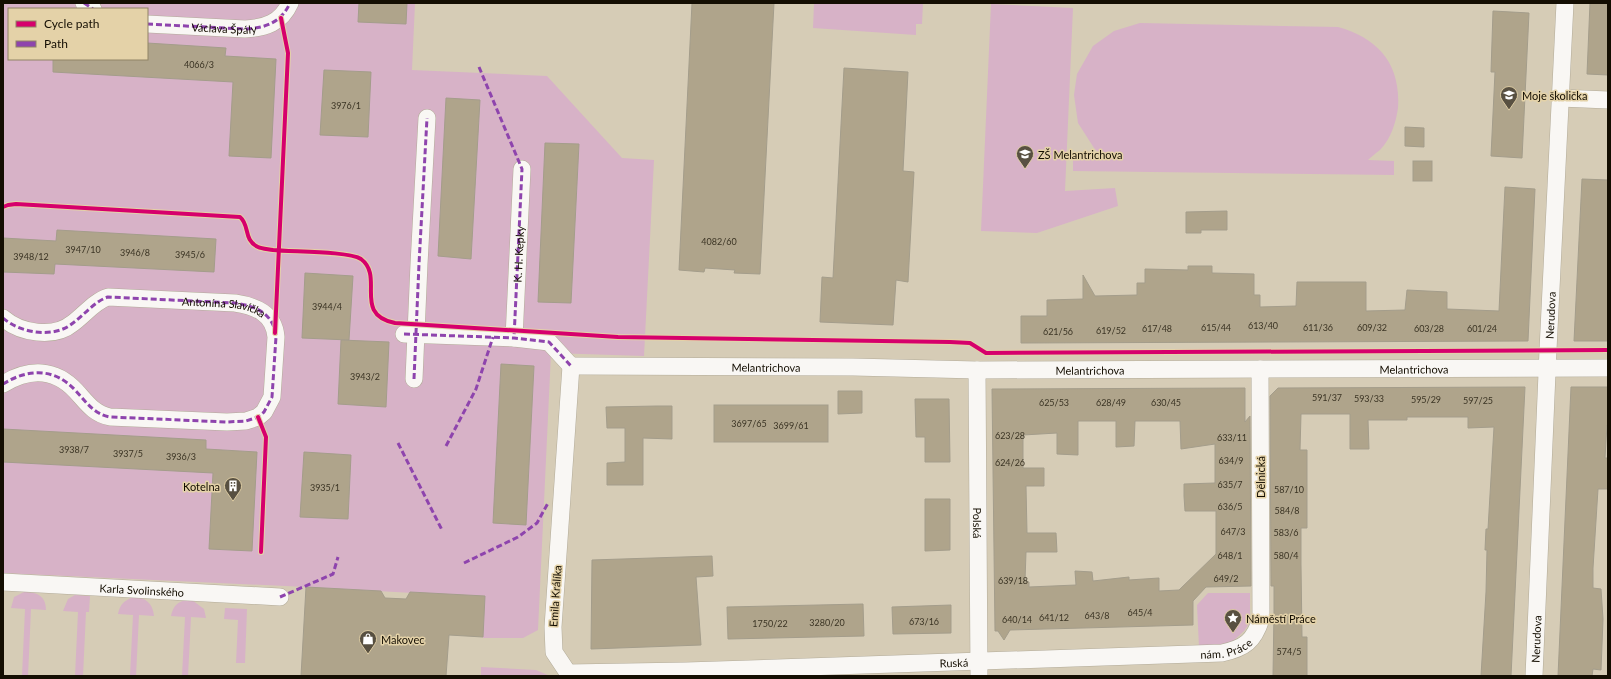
<svg xmlns="http://www.w3.org/2000/svg" width="1611" height="679" font-family="Lato,sans-serif">
<style>
.green{fill:#d7b2c7;fill-rule:evenodd}
.building{fill:#afa48b;stroke:#a49d8b;fill-rule:evenodd}
.lines{fill:none;stroke-linecap:round;stroke-linejoin:round}
.minor-casing{stroke:#b2ab99;stroke-width:18}
.minor{stroke:#f9f7f4;stroke-width:17}
.quiet{stroke:#8e44ad;stroke-width:3;stroke-dasharray:6 3;stroke-linecap:butt}
.cycleway-casing{stroke:#e4d2a8;stroke-width:6}
.cycleway{stroke:#d6006c;stroke-width:4}
.labels{text-anchor:middle;dominant-baseline:central;stroke-width:3;stroke-linejoin:round;paint-order:stroke}
.number-label{font-size:9px;fill:#3b3424}
.street-label{font-size:11px;fill:#140e02;stroke:#e4d2a8}
.poi-label{font-size:11px;fill:#140e02;stroke:#e4d2a8;text-anchor:start}
</style>
<rect width="100%" height="100%" fill="#d6ccb6"/>
<g class="green">
<path d="M3,3H415L412,70L547,76L622,158L654,160L644,356L551,353L538,630L523,638H483L484,597L306,587L3,573ZM9,9H147V59H9Z"/>
<polygon points="814,3 923,3 922,24 916,24 916,35 813,28"/>
<polygon points="991,4 1073,8 1065,191 1115,188 1118,206 1037,233 981,231"/>
<path d="M1140,23L1338,27C1378,38 1401,64 1398,108C1396,122 1391,139 1380,150C1376,153 1372,156 1368,160L1394,161V175L1073,171V157H1103L1094,148L1078,123L1074,95L1077,74L1093,46L1114,31Z"/>
<path d="M24,592C36,592 46,595 46,610L31,609L28,676H22L25,609L11,608L14,597Z"/>
<polygon points="1208,593 1250,593 1250,622 1244,631 1233,641 1225,644 1199,647 1197,605"/>
<polygon points="75,595 90,596 89,612 86,612 83,676 75,676 78,612 63,611 68,599"/>
<path d="M133,597C145,597 153,603 154,616L139,615L136,676H130L133,615L118,614C120,604 124,601 133,597Z"/>
<path d="M185,600H192L204,609L206,618L191,617L188,676H182L185,617L171,616C173,607 176,603 185,600Z"/>
<polygon points="225,608 247,609 245,663 236,663 238,620 224,619"/>
<polygon points="481,667 536,670 550,676 481,676"/>
</g>
<g class="building">
<polygon points="359,3 407,3 406,24 358,22"/>
<polygon points="692,3 774,3 760,274 734,273 735,270 705,268 704,272 679,270"/>
<polygon points="1590,3 1608,3 1608,75 1587,74"/>
<polygon points="1493,11 1529,13 1522,158 1491,156 1495,72 1491,72"/>
<polygon points="147,43 226,48 225,56 276,59 271,158 229,156 233,82 53,72 53,59 147,59"/>
<polygon points="844,68 908,72 903,171 914,172 908,282 896,280 893,325 820,322 822,277 833,278"/>
<polygon points="324,70 371,72 368,137 320,135"/>
<polygon points="446,98 480,100 471,259 438,256"/>
<polygon points="1405,127 1424,128 1424,147 1405,146"/>
<polygon points="545,143 579,144 571,303 538,302"/>
<rect x="1413" y="161" width="19" height="20"/>
<polygon points="1582,179 1608,180 1608,341 1574,341"/>
<polygon points="1505,187 1535,189 1528,341 1021,343 1021,316 1047,316 1047,300 1083,299 1083,275 1095,296 1137,295 1137,283 1145,283 1145,269 1188,270 1188,266 1212,266 1212,273 1254,274 1254,295 1260,295 1260,307 1296,306 1297,282 1366,282 1366,311 1405,310 1407,290 1447,292 1447,309 1499,311"/>
<polygon points="1227,211 1227,230 1201,230 1201,233 1186,233 1186,212"/>
<polygon points="57,230 216,239 214,272 55,264 54,274 3,272 3,238 56,241"/>
<polygon points="305,273 353,276 349,340 302,338"/>
<polygon points="341,340 389,342 386,407 338,404"/>
<polygon points="501,364 534,366 526,525 493,523"/>
<polygon points="1525,387 1511,676 1481,676 1486,592 1487,550 1485,550 1486,529 1488,529 1494,427 1468,428 1468,417 1407,417 1407,420 1368,420 1369,449 1350,449 1350,414 1301,414 1300,450 1307,450 1307,528 1301,528 1301,565 1302,637 1307,637 1307,676 1273,676 1274,612 1274,586 1271,586 1270,396 1278,388"/>
<polygon points="1571,387 1608,387 1608,425 1607,425 1605,458 1608,458 1608,489 1598,489 1593,568 1593,588 1601,589 1603,619 1601,670 1593,669 1592,676 1558,676"/>
<path d="M1245,388V422L1250,416L1251,586L1206,587L1193,601V625L1010,630L1004,640L998,631H995L992,389ZM1078,421H1116V447L1134,446L1135,421H1180L1181,449L1215,444V483L1184,484V496L1185,511H1216V554L1179,590L1159,591V578L1129,580V577L1093,581L1092,572L1075,571L1076,585L1029,587V582L1025,581L1026,552H1057L1056,533H1027L1026,486H1044V468H1023V435L1057,433V454L1078,455Z"/>
<polygon points="838,391 862,391 862,413 838,414"/>
<polygon points="915,399 949,399 950,462 925,462 925,437 916,437"/>
<rect x="714" y="405" width="114" height="37"/>
<polygon points="657,406 672,406 672,439 643,438 643,485 607,485 607,463 625,462 625,428 607,428 606,407"/>
<polygon points="3,429 206,440 206,449 257,452 252,551 209,549 213,473 3,462"/>
<polygon points="304,452 351,455 348,519 300,517"/>
<polygon points="925,499 950,499 950,550 925,551"/>
<polygon points="712,556 713,576 696,577 701,645 591,649 592,560"/>
<polygon points="306,587 381,591 385,598 406,599 410,592 485,596 483,637 449,635 446,676 301,676"/>
<polygon points="863,604 864,636 728,639 727,607"/>
<polygon points="951,605 951,633 893,634 892,607"/>
</g>
<g class="lines">
<defs>
<g id="minor">
<polyline points="84,3 93,9"/>
<path id="s1" d="M147,24L245,29C265,28 281,23 290,3"/>
<polyline points="1560,98 1608,100"/>
<path d="M3,318C20,333 54,339 73,323C84,315 95,301 108,297L235,303C255,306 274,313 276,337L272,397L264,412L258,417L246,421L227,422L110,417C94,414 87,403 76,391C55,368 29,368 3,384"/>
<polyline points="404,334 514,338 549,342 571,366"/>
<path id="s2" d="M514,338L522,169"/>
<path id="s3" d="M571,366L553,627L554,652L568,673L686,671L1222,653C1245,648 1254,641 1261,619L1260,369"/>
<path id="s4" d="M571,366L853,367L977,370L1608,368"/>
<path id="s5" d="M977,370L979,676"/>
<polyline points="414,379 419,264 427,118"/>
<path id="s6" d="M3,582L280,597"/>
<path id="s7" d="M1534,676L1548,350L1565,3"/>
</g>
</defs>
<use href="#minor" class="minor-casing"/>
<use href="#minor" class="minor"/>
<g class="quiet">
<polyline points="84,3 93,9"/>
<path d="M147,24L245,29C265,28 281,23 290,3"/>
<polyline points="479,67 522,169 514,338"/>
<path id="s8" d="M3,318C20,333 54,339 73,323C84,315 95,301 108,297L235,303C255,306 274,313 276,337L272,397L264,412L258,417L246,421L227,422L110,417C94,414 87,403 76,391C55,368 29,368 3,384"/>
<polyline points="404,334 514,338 549,342 571,366"/>
<polyline points="414,379 419,264 427,118"/>
<polyline points="398,443 442,530"/>
<polyline points="446,446 476,389 493,337"/>
<polyline points="464,563 518,537 537,523 548,503"/>
<polyline points="280,597 333,574 338,557"/>
</g>
<defs>
<g id="cycleway">
<path d="M3,207L8,205L16,204L240,217C250,225 243,240 258,247C262,249 268,249 273,250C291,252 349,251 361,259C385,277 352,314 395,323L618,337L950,342L970,343L986,353L1608,350"/>
<polyline points="275,333 288,53 281,18"/>
<polyline points="258,417 266,437 261,552"/>
</g>
</defs>
<use href="#cycleway" class="cycleway-casing"/>
<use href="#cycleway" class="cycleway"/>
</g>
<defs>
<symbol id="school-pin" viewBox="-11 -11 22 30"><path d="M0 17L-7.5 6A9.5 9.5 0 1 1 7.5 6Z" fill="#585041" stroke="#e4d2a8"/><path d="M0-5L7-2L0 1L-7-2ZM-4 1L0 2.5L4 1V4Q0 6-4 4Z" fill="#fff"/></symbol>
<symbol id="building-pin" viewBox="-11 -11 22 30"><path d="M0 17L-7.5 6A9.5 9.5 0 1 1 7.5 6Z" fill="#585041" stroke="#e4d2a8"/><path d="M-4-6H4V6H1V3H-1V6H-4ZM-2.5-4.3h1.7v1.8h-1.7ZM.8-4.3h1.7v1.8H.8ZM-2.5-1h1.7V.8h-1.7ZM.8-1h1.7V.8H.8Z" fill="#fff"/></symbol>
<symbol id="sight-pin" viewBox="-11 -11 22 30"><path d="M0 17L-7.5 6A9.5 9.5 0 1 1 7.5 6Z" fill="#585041" stroke="#e4d2a8"/><path d="M0-6L1.8-2.2L6-1.7L2.9 1.2L3.7 5.4L0 3.3L-3.7 5.4L-2.9 1.2L-6-1.7L-1.8-2.2Z" fill="#fff"/></symbol>
<symbol id="shop-pin" viewBox="-11 -11 22 30"><path d="M0 17L-7.5 6A9.5 9.5 0 1 1 7.5 6Z" fill="#585041" stroke="#e4d2a8"/><path d="M-5-2.5h2.3a2.7 3.5 0 0 1 5.4 0H5L5.5 6h-11ZM-1.5-2.5h3a1.5 2.3 0 0 0-3 0Z" fill="#fff"/></symbol>
</defs>
<g fill-rule="evenodd">
<use href="#school-pin" x="1499" y="85" width="20" height="27"/>
<use href="#school-pin" x="1015" y="144" width="20" height="27"/>
<use href="#building-pin" x="223" y="476" width="20" height="27"/>
<use href="#sight-pin" x="1223" y="608" width="20" height="27"/>
<use href="#shop-pin" x="358" y="629" width="20" height="27"/>
</g>
<g class="labels">
<g class="number-label">
<text x="199" y="64">4066/3</text>
<text x="346" y="105">3976/1</text>
<text x="719" y="241">4082/60</text>
<text x="83" y="249">3947/10</text>
<text x="135" y="252">3946/8</text>
<text x="190" y="254">3945/6</text>
<text x="31" y="256">3948/12</text>
<text x="327" y="306">3944/4</text>
<text x="1263" y="325">613/40</text>
<text x="1216" y="327">615/44</text>
<text x="1318" y="327">611/36</text>
<text x="1372" y="327">609/32</text>
<text x="1157" y="328">617/48</text>
<text x="1429" y="328">603/28</text>
<text x="1482" y="328">601/24</text>
<text x="1111" y="330">619/52</text>
<text x="1058" y="331">621/56</text>
<text x="365" y="376">3943/2</text>
<text x="1327" y="397">591/37</text>
<text x="1369" y="398">593/33</text>
<text x="1426" y="399">595/29</text>
<text x="1478" y="400">597/25</text>
<text x="1054" y="402">625/53</text>
<text x="1111" y="402">628/49</text>
<text x="1166" y="402">630/45</text>
<text x="749" y="423">3697/65</text>
<text x="791" y="425">3699/61</text>
<text x="1010" y="435">623/28</text>
<text x="1232" y="437">633/11</text>
<text x="74" y="449">3938/7</text>
<text x="128" y="453">3937/5</text>
<text x="181" y="456">3936/3</text>
<text x="1231" y="460">634/9</text>
<text x="1010" y="462">624/26</text>
<text x="1230" y="484">635/7</text>
<text x="325" y="487">3935/1</text>
<text x="1289" y="489">587/10</text>
<text x="1230" y="506">636/5</text>
<text x="1287" y="510">584/8</text>
<text x="1233" y="531">647/3</text>
<text x="1286" y="532">583/6</text>
<text x="1230" y="555">648/1</text>
<text x="1286" y="555">580/4</text>
<text x="1226" y="578">649/2</text>
<text x="1013" y="580">639/18</text>
<text x="1140" y="612">645/4</text>
<text x="1097" y="615">643/8</text>
<text x="1054" y="617">641/12</text>
<text x="1017" y="619">640/14</text>
<text x="924" y="621">673/16</text>
<text x="827" y="622">3280/20</text>
<text x="770" y="623">1750/22</text>
<text x="1289" y="651">574/5</text>
</g>
<g class="street-label">
<text stroke="none"><textPath href="#s1" startOffset="77">Václava Špály</textPath></text>
<text stroke="none"><textPath href="#s2" startOffset="84">K. H. Kepky</textPath></text>
<text stroke="none"><textPath href="#s8" startOffset="236">Antonína Slavíčka</textPath></text>
<text stroke="none"><textPath href="#s7" startOffset="361">Nerudova</textPath></text>
<text stroke="none"><textPath href="#s4" startOffset="195">Melantrichova</textPath></text>
<text stroke="none"><textPath href="#s4" startOffset="843">Melantrichova</textPath></text>
<text stroke="none"><textPath href="#s4" startOffset="519">Melantrichova</textPath></text>
<text transform="translate(1260 477) rotate(-90)">Dělnická</text>
<text stroke="none"><textPath href="#s5" startOffset="153">Polská</textPath></text>
<text stroke="none"><textPath href="#s6" startOffset="139">Karla Svolinského</textPath></text>
<text transform="translate(555 596) rotate(-86)">Emila Králíka</text>
<text stroke="none"><textPath href="#s7" startOffset="37">Nerudova</textPath></text>
<text stroke="none"><textPath href="#s3" startOffset="971">nám. Práce</textPath></text>
<text stroke="none"><textPath href="#s3" startOffset="698">Ruská</textPath></text>
</g>
<g class="poi-label">
<text x="1522" y="95">Moje školička</text>
<text x="1038" y="154">ZŠ Melantrichova</text>
<text x="220" y="486" text-anchor="end">Kotelna</text>
<text x="1246" y="618">Náměstí Práce</text>
<text x="381" y="639">Makovec</text>
</g>
</g>
<rect width="1611" height="679" fill="none" stroke="#140e02" stroke-width="8"/>
<rect x="8" y="8" width="140" height="52" fill="#e4d2a8" stroke="#918466"/>
<rect x="16" y="21" width="20" height="6" fill="#d6006c" stroke="#918466"/>
<text x="44" y="28" font-size="12" fill="#140e02">Cycle path</text>
<rect x="16" y="41" width="20" height="6" fill="#8e44ad" stroke="#918466"/>
<text x="44" y="48" font-size="12" fill="#140e02">Path</text>
</svg>
